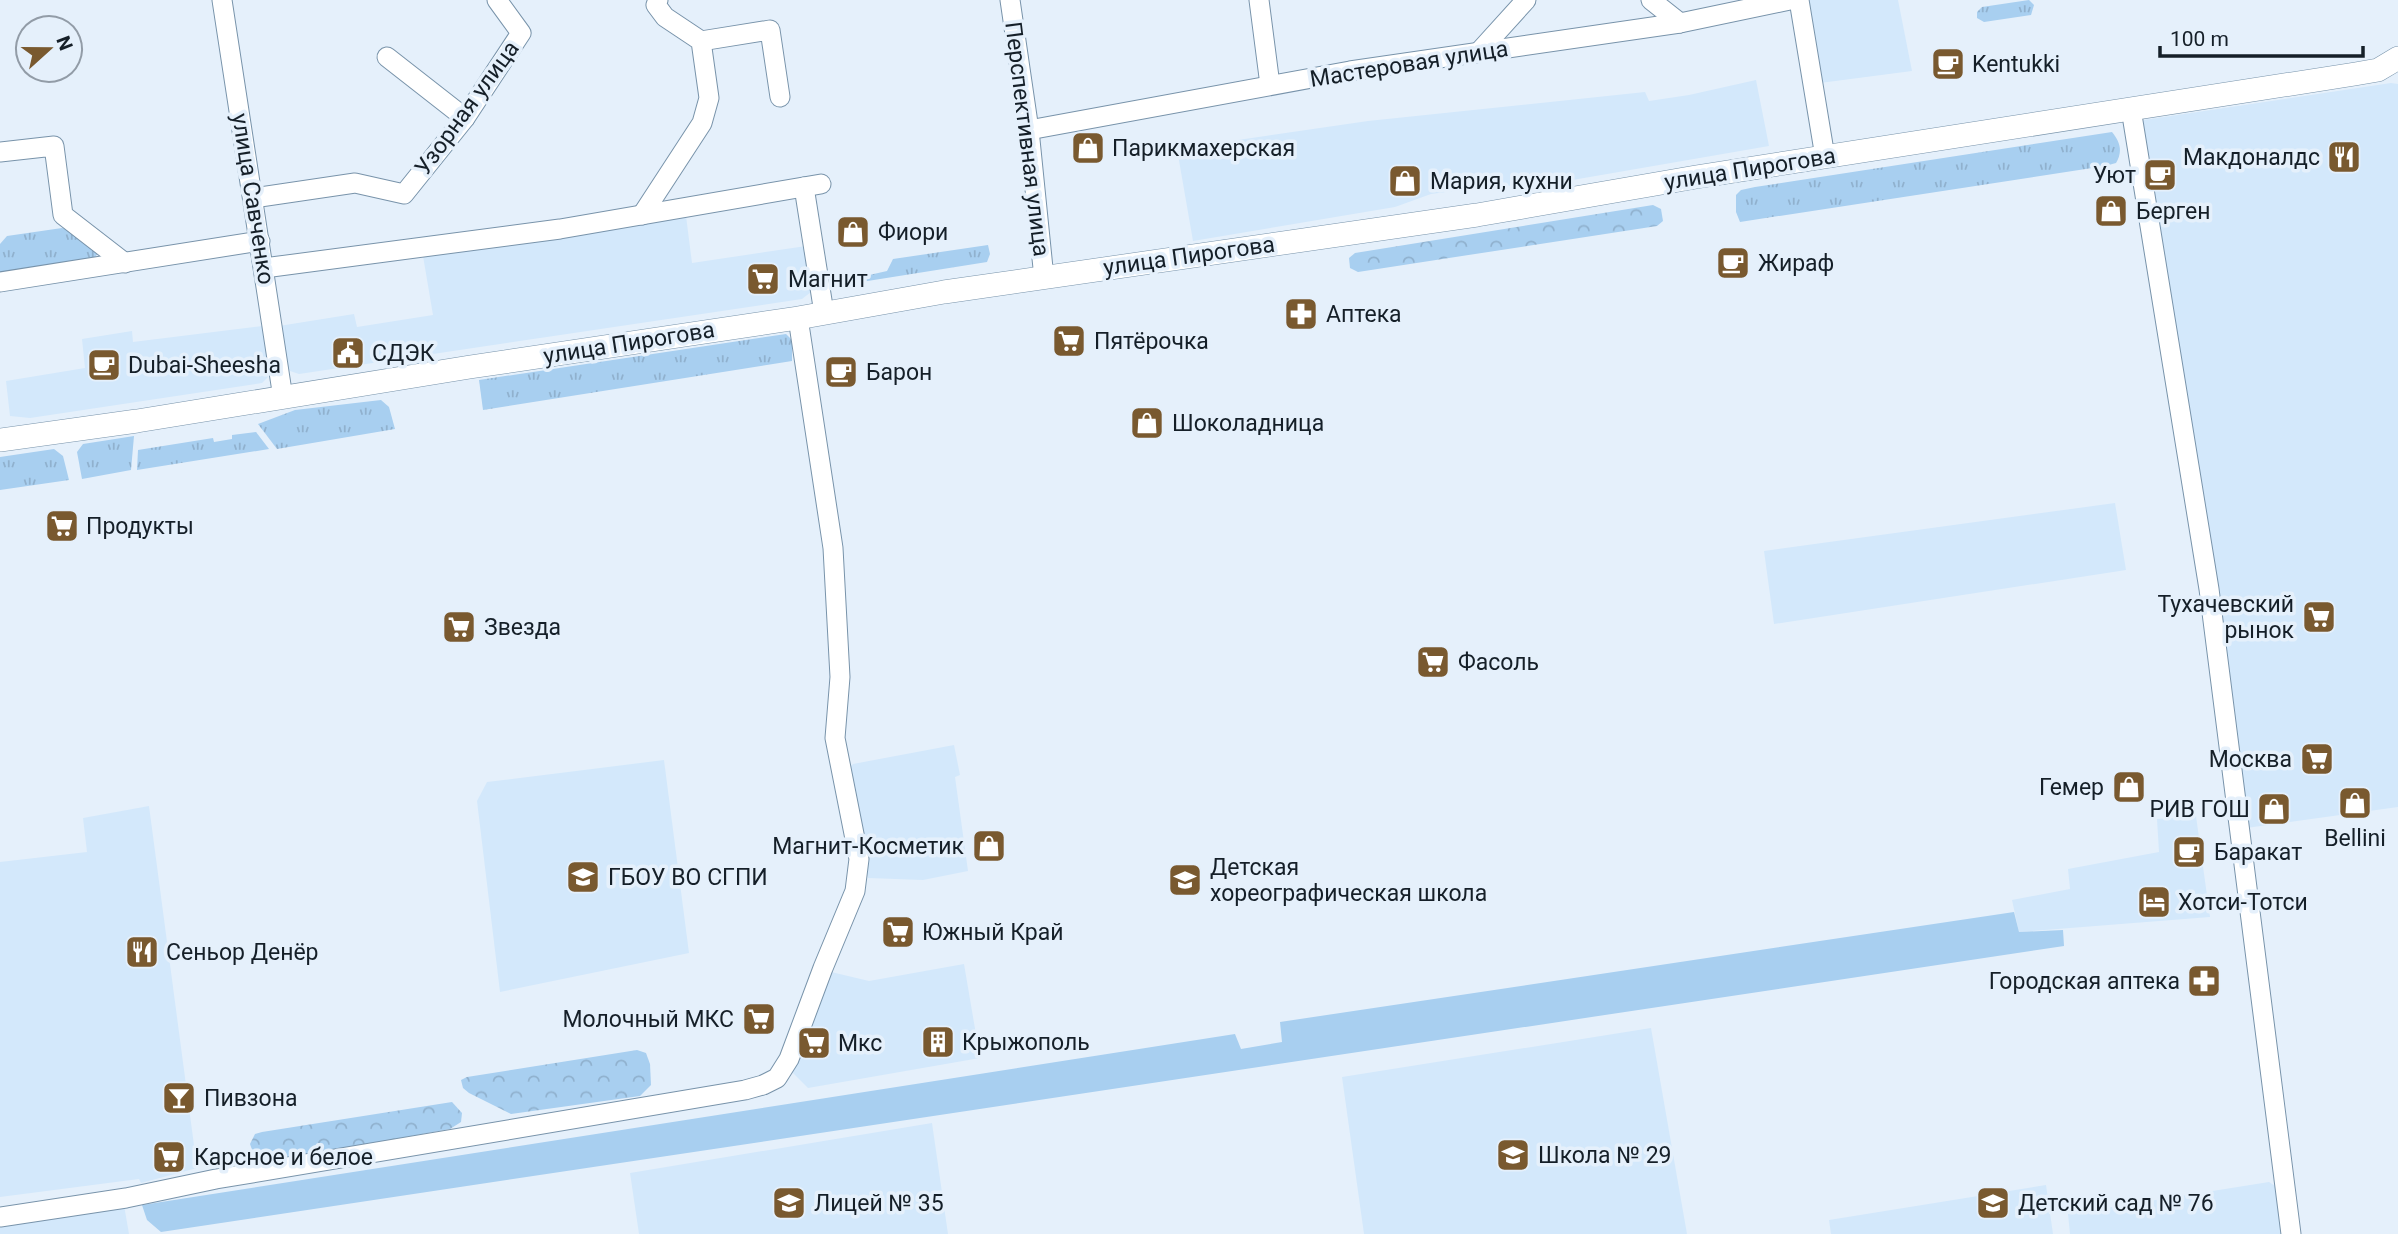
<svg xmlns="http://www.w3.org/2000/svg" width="2398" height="1234" font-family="Roboto,sans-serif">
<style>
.built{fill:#d3e8fb}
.grass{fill:url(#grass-tufts)}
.forest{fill:url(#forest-crowns)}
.green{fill:#a8cff0}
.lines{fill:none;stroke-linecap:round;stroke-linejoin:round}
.minor-casing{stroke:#7893aa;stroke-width:21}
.major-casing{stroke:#7893aa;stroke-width:24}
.minor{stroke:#fff;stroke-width:19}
.major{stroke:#fff;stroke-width:23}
.labels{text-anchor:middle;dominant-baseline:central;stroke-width:7;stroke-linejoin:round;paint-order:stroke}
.street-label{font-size:23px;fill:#151f28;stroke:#e5f0fb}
.poi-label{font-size:23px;fill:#151f28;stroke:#e5f0fb;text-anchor:start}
</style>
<defs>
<pattern id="grass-tufts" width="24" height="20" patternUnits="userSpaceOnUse" patternTransform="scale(1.75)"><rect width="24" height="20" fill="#a8cff0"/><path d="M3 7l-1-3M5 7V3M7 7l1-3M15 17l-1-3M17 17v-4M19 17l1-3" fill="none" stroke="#90b1ce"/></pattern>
<pattern id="forest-crowns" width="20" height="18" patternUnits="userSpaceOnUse" patternTransform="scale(1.75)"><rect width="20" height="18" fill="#a8cff0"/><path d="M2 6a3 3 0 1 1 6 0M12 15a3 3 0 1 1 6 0" fill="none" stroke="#90b1ce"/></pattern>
</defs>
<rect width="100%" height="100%" fill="#e5f0fb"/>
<g class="built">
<polygon points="1807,0 1898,0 1912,71 1820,83"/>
<polygon points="1756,80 1769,146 1532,187 1499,185 1431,194 1395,207 1193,241 1177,149 1368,121 1645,92 1649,101 1689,95"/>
<polygon points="2391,83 2398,84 2398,807 2246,828 2141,125 2144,120"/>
<polygon points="685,208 692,263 806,246 813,284 811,292 802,299 299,374 290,371 285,362 279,326 354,314 357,327 433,315 422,250"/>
<polygon points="263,326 269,371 268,377 262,383 30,418 10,416 6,381 85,368 82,339 132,331 133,342"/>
<polygon points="2115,503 2126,570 1774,624 1764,551"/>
<polygon points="954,745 960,775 955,777 968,871 923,880 868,878 850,767 853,764"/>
<polygon points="664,760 689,953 500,992 477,801 487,782"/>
<polygon points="149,806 197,1168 141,1183 139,1179 0,1197 0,862 87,852 83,818"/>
<polygon points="2196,816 2210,917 2019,932 2012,900 2070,889 2068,869 2159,852 2157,819"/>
<polygon points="964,964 980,1058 808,1088 789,1069 827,971 869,981"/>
<polygon points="1651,1028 1687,1234 1364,1234 1342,1077"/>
<polygon points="932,1123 948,1234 639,1234 630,1173"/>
<polygon points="2269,1182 2275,1186 2278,1198 2283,1234 2070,1234 2068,1214"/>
<polygon points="2046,1185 2053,1234 1831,1234 1829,1220"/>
<polygon points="124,1205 129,1234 0,1234 0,1224"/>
</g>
<g class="grass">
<polygon points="2029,0 2034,5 2031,15 1984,22 1977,18 1977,12 1982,7"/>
<path d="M2112,132C2120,142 2123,151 2116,163L2105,166L1740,222L1736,212V195L1741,190L1755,187Z"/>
<polygon points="62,228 73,231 98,253 92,261 0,275 0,244 7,236"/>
<polygon points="988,245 990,254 987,262 855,283 856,278 887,271 893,259"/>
<polygon points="786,334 792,340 792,361 483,410 479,380"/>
<polygon points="381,400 389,407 395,429 277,449 258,424 295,410"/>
<polygon points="256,432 269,449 137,470 138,450 213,438 214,442 232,439 232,435"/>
<polygon points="134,436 131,470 82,479 77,452 83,444"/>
<polygon points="54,449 63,456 69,480 0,490 0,457"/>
</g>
<g class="forest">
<polygon points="1653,205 1661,209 1663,221 1657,226 1358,272 1350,268 1349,258 1355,253"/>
<polygon points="637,1050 646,1053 650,1064 651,1085 640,1096 511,1114 469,1093 463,1088 461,1080 467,1077"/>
<polygon points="452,1102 462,1113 461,1122 450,1129 257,1164 250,1144 255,1134 262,1132"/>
</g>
<polygon class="green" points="2014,912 2019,932 2063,930 2064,946 161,1232 147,1220 142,1205 1235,1034 1241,1049 1282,1042 1280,1022"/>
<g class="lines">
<defs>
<g id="minor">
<polyline points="222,0 283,398"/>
<polyline points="1010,0 1029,130 1044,278"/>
<polyline points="1259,0 1270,85"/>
<polyline points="1651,0 1680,23"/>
<polyline points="1799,0 1825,157"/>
<polyline points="701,41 770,30 780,97"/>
<polyline points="1478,53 1526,0"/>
<polyline points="387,57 465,118"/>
<polyline points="2131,109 2209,589 2291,1234"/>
<polyline points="1029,130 1350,71 1680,23 1790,0"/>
<polyline points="0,152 54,146 63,215 125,263"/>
<polyline points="804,187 824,313"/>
<polyline points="253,198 355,183 404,194 465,118 521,33 497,0"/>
<polyline points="642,215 702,123 709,98 701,41 665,17 656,5 658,0"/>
<polyline points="264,268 560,229 821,184"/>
<polyline points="0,282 260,241"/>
<polyline points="0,1217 126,1198 216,1179 745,1090 763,1085 777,1078 789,1059 823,968 855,891 859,859 835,738 840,677 833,548 798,318"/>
</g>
<polyline id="major" points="0,440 137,421 470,367 798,318 944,292 1477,215 1696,177 2355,74 2378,70 2398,58"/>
</defs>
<use href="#minor" class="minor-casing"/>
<use href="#major" class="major-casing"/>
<use href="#minor" class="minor"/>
<use href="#major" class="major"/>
</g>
<defs>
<symbol id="cafe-square" viewBox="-11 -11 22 22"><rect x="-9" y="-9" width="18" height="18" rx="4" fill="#79592f" stroke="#e5f0fb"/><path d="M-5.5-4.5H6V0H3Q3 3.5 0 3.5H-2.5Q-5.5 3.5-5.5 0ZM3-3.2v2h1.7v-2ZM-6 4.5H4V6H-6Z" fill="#fff"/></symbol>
<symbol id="shop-square" viewBox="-11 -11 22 22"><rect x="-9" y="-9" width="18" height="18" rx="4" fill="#79592f" stroke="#e5f0fb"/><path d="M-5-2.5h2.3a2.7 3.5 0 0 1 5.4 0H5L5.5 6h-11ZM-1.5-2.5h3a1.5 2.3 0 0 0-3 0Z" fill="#fff"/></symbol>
<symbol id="restaurant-square" viewBox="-11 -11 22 22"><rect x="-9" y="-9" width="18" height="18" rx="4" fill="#79592f" stroke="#e5f0fb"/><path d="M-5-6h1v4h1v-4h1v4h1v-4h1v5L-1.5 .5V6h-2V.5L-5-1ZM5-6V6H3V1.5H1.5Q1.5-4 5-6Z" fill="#fff"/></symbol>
<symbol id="supermarket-square" viewBox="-11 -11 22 22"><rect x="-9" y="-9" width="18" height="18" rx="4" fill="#79592f" stroke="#e5f0fb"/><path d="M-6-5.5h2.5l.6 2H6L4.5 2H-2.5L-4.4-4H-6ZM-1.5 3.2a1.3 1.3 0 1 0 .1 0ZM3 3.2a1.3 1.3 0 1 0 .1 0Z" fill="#fff"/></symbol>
<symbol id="pharmacy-square" viewBox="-11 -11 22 22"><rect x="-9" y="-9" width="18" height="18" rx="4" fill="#79592f" stroke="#e5f0fb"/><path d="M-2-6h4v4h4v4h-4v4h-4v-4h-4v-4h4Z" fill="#fff"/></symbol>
<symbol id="civic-square" viewBox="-11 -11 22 22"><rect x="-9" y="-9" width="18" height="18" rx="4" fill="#79592f" stroke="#e5f0fb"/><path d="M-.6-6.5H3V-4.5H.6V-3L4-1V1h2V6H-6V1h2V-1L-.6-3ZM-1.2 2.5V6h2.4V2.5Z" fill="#fff"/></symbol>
<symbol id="university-square" viewBox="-11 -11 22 22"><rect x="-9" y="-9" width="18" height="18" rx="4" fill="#79592f" stroke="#e5f0fb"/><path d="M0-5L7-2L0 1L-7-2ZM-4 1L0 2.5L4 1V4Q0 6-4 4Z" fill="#fff"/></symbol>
<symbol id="school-square" viewBox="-11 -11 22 22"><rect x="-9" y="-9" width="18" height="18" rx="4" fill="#79592f" stroke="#e5f0fb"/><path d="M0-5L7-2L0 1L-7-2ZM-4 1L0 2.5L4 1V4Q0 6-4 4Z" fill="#fff"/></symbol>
<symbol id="hotel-square" viewBox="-11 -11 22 22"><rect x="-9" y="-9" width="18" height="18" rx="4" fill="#79592f" stroke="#e5f0fb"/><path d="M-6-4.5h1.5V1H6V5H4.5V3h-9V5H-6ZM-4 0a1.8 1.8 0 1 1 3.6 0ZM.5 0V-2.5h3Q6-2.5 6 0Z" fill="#fff"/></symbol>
<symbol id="building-square" viewBox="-11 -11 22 22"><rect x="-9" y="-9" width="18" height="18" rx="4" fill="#79592f" stroke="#e5f0fb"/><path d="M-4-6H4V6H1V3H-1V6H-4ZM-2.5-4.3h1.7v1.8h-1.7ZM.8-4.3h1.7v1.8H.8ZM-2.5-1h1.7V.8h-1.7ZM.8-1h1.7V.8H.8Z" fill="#fff"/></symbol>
<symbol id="bar-square" viewBox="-11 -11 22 22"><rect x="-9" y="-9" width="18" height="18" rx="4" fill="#79592f" stroke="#e5f0fb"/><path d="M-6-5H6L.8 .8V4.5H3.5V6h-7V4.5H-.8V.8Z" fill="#fff"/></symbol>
</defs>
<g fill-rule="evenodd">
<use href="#cafe-square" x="1929" y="45" width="38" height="38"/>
<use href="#shop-square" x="1069" y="129" width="38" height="38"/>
<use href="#restaurant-square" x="2325" y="138" width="38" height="38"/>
<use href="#cafe-square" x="2141" y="156" width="38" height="38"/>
<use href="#shop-square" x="1386" y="162" width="38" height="38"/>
<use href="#shop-square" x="2092" y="192" width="38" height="38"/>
<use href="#shop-square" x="834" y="213" width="38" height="38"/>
<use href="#cafe-square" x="1714" y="244" width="38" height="38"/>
<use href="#supermarket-square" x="744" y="260" width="38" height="38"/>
<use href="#pharmacy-square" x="1282" y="295" width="38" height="38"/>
<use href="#supermarket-square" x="1050" y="322" width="38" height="38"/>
<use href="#civic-square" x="329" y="334" width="38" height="38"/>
<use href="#cafe-square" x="85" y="346" width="38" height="38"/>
<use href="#cafe-square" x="822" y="353" width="38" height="38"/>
<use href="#shop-square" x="1128" y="404" width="38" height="38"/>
<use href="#supermarket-square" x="43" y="507" width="38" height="38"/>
<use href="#supermarket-square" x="2300" y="598" width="38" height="38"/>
<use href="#supermarket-square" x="440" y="608" width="38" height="38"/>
<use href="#supermarket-square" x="1414" y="643" width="38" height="38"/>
<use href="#supermarket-square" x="2298" y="740" width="38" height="38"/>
<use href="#shop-square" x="2110" y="768" width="38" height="38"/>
<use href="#shop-square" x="2336" y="784" width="38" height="38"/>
<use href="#shop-square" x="2255" y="790" width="38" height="38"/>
<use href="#shop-square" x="970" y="827" width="38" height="38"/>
<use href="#cafe-square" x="2170" y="833" width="38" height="38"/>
<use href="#university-square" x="564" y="858" width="38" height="38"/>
<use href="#school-square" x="1166" y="861" width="38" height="38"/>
<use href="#hotel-square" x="2135" y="883" width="38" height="38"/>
<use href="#supermarket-square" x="879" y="913" width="38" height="38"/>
<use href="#restaurant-square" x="123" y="933" width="38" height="38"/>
<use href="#pharmacy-square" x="2185" y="962" width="38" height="38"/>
<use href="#supermarket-square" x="740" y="1000" width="38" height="38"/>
<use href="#building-square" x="919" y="1023" width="38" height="38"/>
<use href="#supermarket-square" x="795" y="1024" width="38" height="38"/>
<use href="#bar-square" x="160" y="1079" width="38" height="38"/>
<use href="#school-square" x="1494" y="1136" width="38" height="38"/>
<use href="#supermarket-square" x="150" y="1138" width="38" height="38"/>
<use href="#school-square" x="770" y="1184" width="38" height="38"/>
<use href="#school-square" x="1974" y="1184" width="38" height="38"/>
</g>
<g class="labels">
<g class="street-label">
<text transform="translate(1409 64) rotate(-9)">Мастеровая улица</text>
<text transform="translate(467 108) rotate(-54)">Узорная улица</text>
<text transform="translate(1027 139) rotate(83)">Перспективная улица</text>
<text transform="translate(1750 169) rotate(-9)">улица Пирогова</text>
<text transform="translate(253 199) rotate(81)">улица Савченко</text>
<text transform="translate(1189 256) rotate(-8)">улица Пирогова</text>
<text transform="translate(629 343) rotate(-9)">улица Пирогова</text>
</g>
<g class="poi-label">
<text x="1972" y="64">Kentukki</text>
<text x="1112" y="148">Парикмахерская</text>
<text x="2320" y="157" text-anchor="end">Макдоналдс</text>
<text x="2136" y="175" text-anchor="end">Уют</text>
<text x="1430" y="181">Мария, кухни</text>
<text x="2136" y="211">Берген</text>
<text x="878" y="232">Фиори</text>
<text x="1758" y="263">Жираф</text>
<text x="788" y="279">Магнит</text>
<text x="1326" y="314">Аптека</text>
<text x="1094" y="341">Пятёрочка</text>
<text x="372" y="353">СДЭК</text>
<text x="128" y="365">Dubai-Sheesha</text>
<text x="866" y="372">Барон</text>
<text x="1172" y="423">Шоколадница</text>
<text x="86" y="526">Продукты</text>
<text x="2294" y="604" text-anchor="end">Тухачевский<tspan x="2294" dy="26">рынок</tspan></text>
<text x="484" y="627">Звезда</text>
<text x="1458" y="662">Фасоль</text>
<text x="2292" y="759" text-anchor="end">Москва</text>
<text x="2104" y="787" text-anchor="end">Гемер</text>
<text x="2250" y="809" text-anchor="end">РИВ ГОШ</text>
<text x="2355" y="838" text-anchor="middle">Bellini</text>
<text x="964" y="846" text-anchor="end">Магнит-Косметик</text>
<text x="2214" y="852">Баракат</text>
<text x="1210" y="867">Детская<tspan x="1210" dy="26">хореографическая школа</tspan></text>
<text x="608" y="877">ГБОУ ВО СГПИ</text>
<text x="2178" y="902">Хотси-Тотси</text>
<text x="922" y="932">Южный Край</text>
<text x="166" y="952">Сеньор Денёр</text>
<text x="2180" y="981" text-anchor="end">Городская аптека</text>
<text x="734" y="1019" text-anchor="end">Молочный МКС</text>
<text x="962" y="1042">Крыжополь</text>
<text x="838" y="1043">Мкс</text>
<text x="204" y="1098">Пивзона</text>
<text x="1538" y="1155">Школа № 29</text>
<text x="194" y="1157">Карсное и белое</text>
<text x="814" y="1203">Лицей № 35</text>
<text x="2018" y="1203">Детский сад № 76</text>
</g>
</g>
<g transform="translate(49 49) rotate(69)"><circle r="33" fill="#e5f0fb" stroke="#929ca7" stroke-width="2"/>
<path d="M0-5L12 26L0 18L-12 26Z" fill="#79592f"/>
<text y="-10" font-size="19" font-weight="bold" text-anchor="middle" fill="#151f28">N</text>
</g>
<path d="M2160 46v10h203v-10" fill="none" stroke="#151f28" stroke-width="3.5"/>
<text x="2170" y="46" font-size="21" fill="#151f28" stroke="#e5f0fb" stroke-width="5" paint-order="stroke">100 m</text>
</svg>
